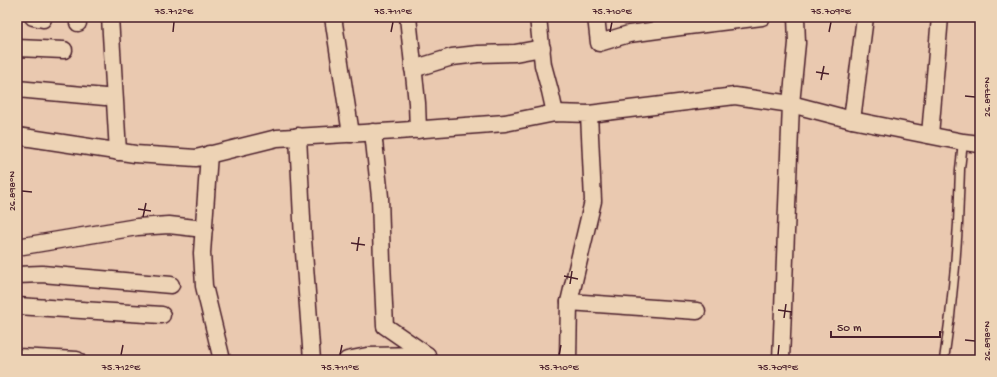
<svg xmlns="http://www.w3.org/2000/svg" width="997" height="377" font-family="'Gochi Hand',sans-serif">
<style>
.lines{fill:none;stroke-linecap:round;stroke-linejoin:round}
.lane-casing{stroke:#4a1f2b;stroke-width:11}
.street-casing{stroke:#4a1f2b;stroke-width:19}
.lane{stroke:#edd3b5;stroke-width:8}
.street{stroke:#edd3b5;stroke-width:16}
.ticks{fill:none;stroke:#4a1f2b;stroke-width:1.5}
.neatline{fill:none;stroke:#4a1f2b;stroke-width:1.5}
.ticks-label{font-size:10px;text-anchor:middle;fill:#4a1f2b}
</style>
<rect width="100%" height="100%" fill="#eac9b0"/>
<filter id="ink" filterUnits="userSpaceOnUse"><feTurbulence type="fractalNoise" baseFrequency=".025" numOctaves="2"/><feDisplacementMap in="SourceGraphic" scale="8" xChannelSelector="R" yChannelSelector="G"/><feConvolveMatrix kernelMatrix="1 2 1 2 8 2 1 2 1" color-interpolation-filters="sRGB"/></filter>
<g filter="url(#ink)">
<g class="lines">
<defs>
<polyline id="lane" points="944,360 950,316 955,267 958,224 960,169 963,142"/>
<g id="street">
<polyline points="33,17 43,19"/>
<polyline points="77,17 78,23"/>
<polyline points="110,17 118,152"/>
<polyline points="333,17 351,134"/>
<polyline points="408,17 417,103 418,130"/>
<polyline points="538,17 543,65 550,91 555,113"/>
<polyline points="596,17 599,43 629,34 680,27 762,17"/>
<polyline points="796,17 797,43 791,104 852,120 963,142 980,144"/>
<polyline points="17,48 64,50"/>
<polyline points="413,69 452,57 478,54 515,53 542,48"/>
<polyline points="17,89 105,97"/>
<polyline points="589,114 735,96 791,104 781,360"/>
<polyline points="852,120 865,17"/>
<polyline points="373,132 380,197 382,262 385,326 427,355 428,360"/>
<polyline points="930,135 940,17"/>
<polyline points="17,136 135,154 196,158 277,138 398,131 505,123 555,113 589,114 593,201 569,302 568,360"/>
<polyline points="298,136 303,239 312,360"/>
<polyline points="209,154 202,253 204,286 222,360"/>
<polyline points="17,247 137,227 169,225 204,229"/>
<polyline points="17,275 42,274 171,285"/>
<polyline points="569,302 697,311"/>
<polyline points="17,306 162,315"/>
<polyline points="17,357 77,360"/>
<polyline points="347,360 367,356 427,355"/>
</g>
</defs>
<use href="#lane" class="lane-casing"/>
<use href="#street" class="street-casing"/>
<use href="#lane" class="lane"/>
<use href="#street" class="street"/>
</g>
</g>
<path class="ticks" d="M173,32L174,22M391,32L393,22M610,32L612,22M829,32L831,22M816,72L829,74M821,80L824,66M965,96L975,97M22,191L32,192M138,209L151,211M143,217L146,203M351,243L365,245M357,251L359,237M564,276L578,279M570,284L572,271M778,310L792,312M784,318L786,304M965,340L975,341M121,355L123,345M340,355L342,345M559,355L561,345M778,355L779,345"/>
<rect width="997" height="377" fill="none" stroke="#edd3b5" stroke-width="44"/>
<path d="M831 331v6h109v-6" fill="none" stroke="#4a1f2b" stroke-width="2"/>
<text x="837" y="331" font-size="12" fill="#4a1f2b" stroke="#edd3b5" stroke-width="3" paint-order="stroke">50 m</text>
<rect x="22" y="22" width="953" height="333" class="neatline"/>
<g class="ticks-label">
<text x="174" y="14">75.712°E</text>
<text x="393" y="14">75.711°E</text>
<text x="612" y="14">75.710°E</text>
<text x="831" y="14">75.709°E</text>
<text transform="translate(986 97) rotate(-90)" y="4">26.897°N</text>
<text transform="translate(11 191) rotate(-90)" y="4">26.898°N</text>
<text transform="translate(986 341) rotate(-90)" y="4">26.898°N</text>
<text x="121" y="370">75.712°E</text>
<text x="340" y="370">75.711°E</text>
<text x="559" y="370">75.710°E</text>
<text x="778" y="370">75.709°E</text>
</g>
</svg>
